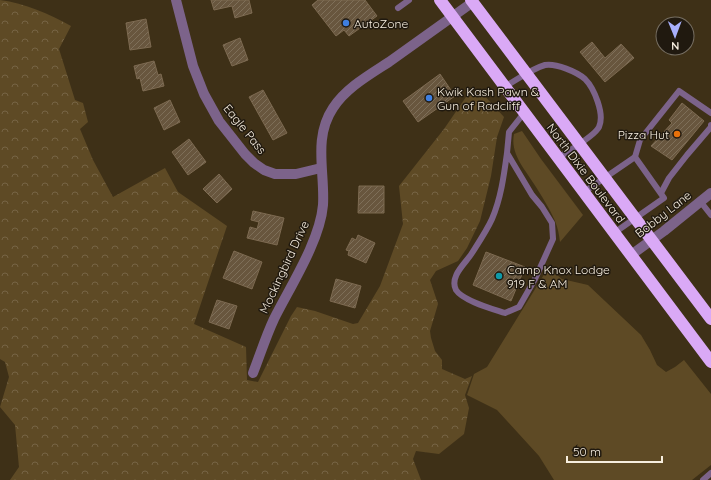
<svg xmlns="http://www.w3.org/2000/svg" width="711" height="480" font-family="Quicksand,sans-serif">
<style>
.green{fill:#5e4a25}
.forest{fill:url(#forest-crowns)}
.building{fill:url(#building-hatch);stroke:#7d6a51}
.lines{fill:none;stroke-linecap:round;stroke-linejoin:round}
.lane{stroke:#7c638a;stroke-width:6}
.street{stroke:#7c638a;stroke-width:10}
.highway{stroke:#daa9f6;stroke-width:12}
.shop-dot{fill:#3f7fe0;stroke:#20190f;stroke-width:1.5}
.food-dot{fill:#e8710a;stroke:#20190f;stroke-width:1.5}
.culture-dot{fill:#0f9aa8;stroke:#20190f;stroke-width:1.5}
.labels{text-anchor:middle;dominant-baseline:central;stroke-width:3;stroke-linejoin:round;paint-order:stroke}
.poi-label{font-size:12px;fill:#f7eedf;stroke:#20190f;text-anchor:start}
.street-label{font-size:12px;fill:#f7eedf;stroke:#20190f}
</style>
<defs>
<pattern id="forest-crowns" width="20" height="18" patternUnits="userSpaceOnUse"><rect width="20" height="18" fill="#5e4a25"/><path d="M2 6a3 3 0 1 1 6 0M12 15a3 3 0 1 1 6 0" fill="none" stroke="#766444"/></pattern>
<pattern id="building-hatch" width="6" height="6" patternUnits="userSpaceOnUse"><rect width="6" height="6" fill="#68563e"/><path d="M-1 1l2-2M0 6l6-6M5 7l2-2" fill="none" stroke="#7e6f59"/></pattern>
</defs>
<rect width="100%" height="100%" fill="#3e3017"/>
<g class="green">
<path d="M522,131L541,159L583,215L560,242C559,235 558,228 555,221C551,211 540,193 534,184C524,168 510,153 514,134Z"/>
<polygon points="548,268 562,279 588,285 641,335 650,350 657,365 666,372 675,367 684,360 711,394 711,465 692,480 554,480 539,456 497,410 467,395 474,374 487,367"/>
</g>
<path class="forest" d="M0,0C25,3 49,14 71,26L59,49L75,100L83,103L88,122L80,129L93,160L113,197L165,168L178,192L227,226L194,324L246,347L247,380L258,382L291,316L297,307L315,311L353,324L358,323L380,286L403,224L399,186L444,129L466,97L481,92L504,117L497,137L491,176L480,221L467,248L458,261L436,271L430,280L438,304L430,331L431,338L435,351L442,360V369L465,379L472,376L465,395L469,408L464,434L439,454L416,451L413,459L421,480H10L19,467L15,425L0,407L9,377L5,362L0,359Z"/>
<g class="building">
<polygon points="211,0 249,0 252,13 235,18 232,6 214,10"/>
<polygon points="318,0 365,0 377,16 349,36 344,30 336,36 312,5"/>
<polygon points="146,19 151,47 130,50 126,23"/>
<polygon points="240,38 248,60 232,66 223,45"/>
<polygon points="592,42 605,58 621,44 634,58 605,82 580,52"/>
<polygon points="154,61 158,75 161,74 164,86 143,91 140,78 137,79 134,66"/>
<polygon points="440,74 455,96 418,122 403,101"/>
<polygon points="263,90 287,133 273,140 249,97"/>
<polygon points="170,100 180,122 164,130 154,108"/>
<polygon points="682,103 704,121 672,160 651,146 672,123 669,120"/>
<polygon points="189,139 206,162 188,175 172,152"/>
<polygon points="219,174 232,189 217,203 203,189"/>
<polygon points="359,186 384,186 384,213 358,213"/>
<polygon points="253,211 284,218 277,245 247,238 250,227 257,229 259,222 251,220"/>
<polygon points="358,235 375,243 366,263 348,255 349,251 346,250 352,238 356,240"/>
<polygon points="234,251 262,262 252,289 223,278"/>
<polygon points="486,252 525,267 511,301 473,285"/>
<polygon points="336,279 361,286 355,308 330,301"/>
<polygon points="217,300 237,306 229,329 209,322"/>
</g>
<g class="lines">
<g class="lane">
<polyline points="398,8 409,0"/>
<path d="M504,87C517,80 531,69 545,65C556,63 577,72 585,79C594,88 605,114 599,127C595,136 567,152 558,158"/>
<path d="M507,153C504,175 501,198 492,219C487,230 479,242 472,253C466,263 449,276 456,290C463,301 493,309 505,313L519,307L535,279L553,239L552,223L542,207L532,195L507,153L509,132L524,113"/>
<polyline points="635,157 640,140 679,91 711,113"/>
<polyline points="584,192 635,157 664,198 614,233"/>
<polyline points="661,193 669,178 687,155 711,127 711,125"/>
<polyline points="700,201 711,215"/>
<polyline points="703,480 711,473"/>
</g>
<g class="street">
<polyline points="176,0 193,66 204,94 219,121 245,154 254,163 264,170 275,174 296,174 321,168"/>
<polyline points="631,255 664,231 711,193"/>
<path d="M253,373C260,355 266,336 274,319C290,287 320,241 323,205C325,172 313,138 333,108C346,88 369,75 389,62C417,42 445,22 473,2"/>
</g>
<g class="highway">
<polyline points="440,0 711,362"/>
<polyline points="471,0 711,319"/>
</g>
</g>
<g class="shop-dot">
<circle cx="346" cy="23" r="4"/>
<circle cx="429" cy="98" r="4"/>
</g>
<circle class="food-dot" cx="677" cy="134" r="4"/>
<circle class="culture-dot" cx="499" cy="276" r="4"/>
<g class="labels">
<g class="poi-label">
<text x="354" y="23">AutoZone</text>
<text x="437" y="91">Kwik Kash Pawn &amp;<tspan x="437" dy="14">Gun of Radcliff</tspan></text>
<text x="669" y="134" text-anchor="end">Pizza Hut</text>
<text x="507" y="269">Camp Knox Lodge<tspan x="507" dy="14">919 F &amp; AM</tspan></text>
</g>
<g class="street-label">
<text transform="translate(245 129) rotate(51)">Eagle Pass</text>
<text transform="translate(586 173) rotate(53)">North Dixie Boulevard</text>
<text transform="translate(663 214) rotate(-38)">Bobby Lane</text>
<text transform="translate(284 267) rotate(-65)">Mockingbird Drive</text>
</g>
</g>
<g transform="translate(675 36) rotate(179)"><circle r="19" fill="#20190f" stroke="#766e62"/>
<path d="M0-3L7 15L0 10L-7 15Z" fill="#a8b0fc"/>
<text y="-6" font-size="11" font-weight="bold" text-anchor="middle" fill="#f7eedf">N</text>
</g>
<path d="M567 456v6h95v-6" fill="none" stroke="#f7eedf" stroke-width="2"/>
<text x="573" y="456" font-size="12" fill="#f7eedf" stroke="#20190f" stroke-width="3" paint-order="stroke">50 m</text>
</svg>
